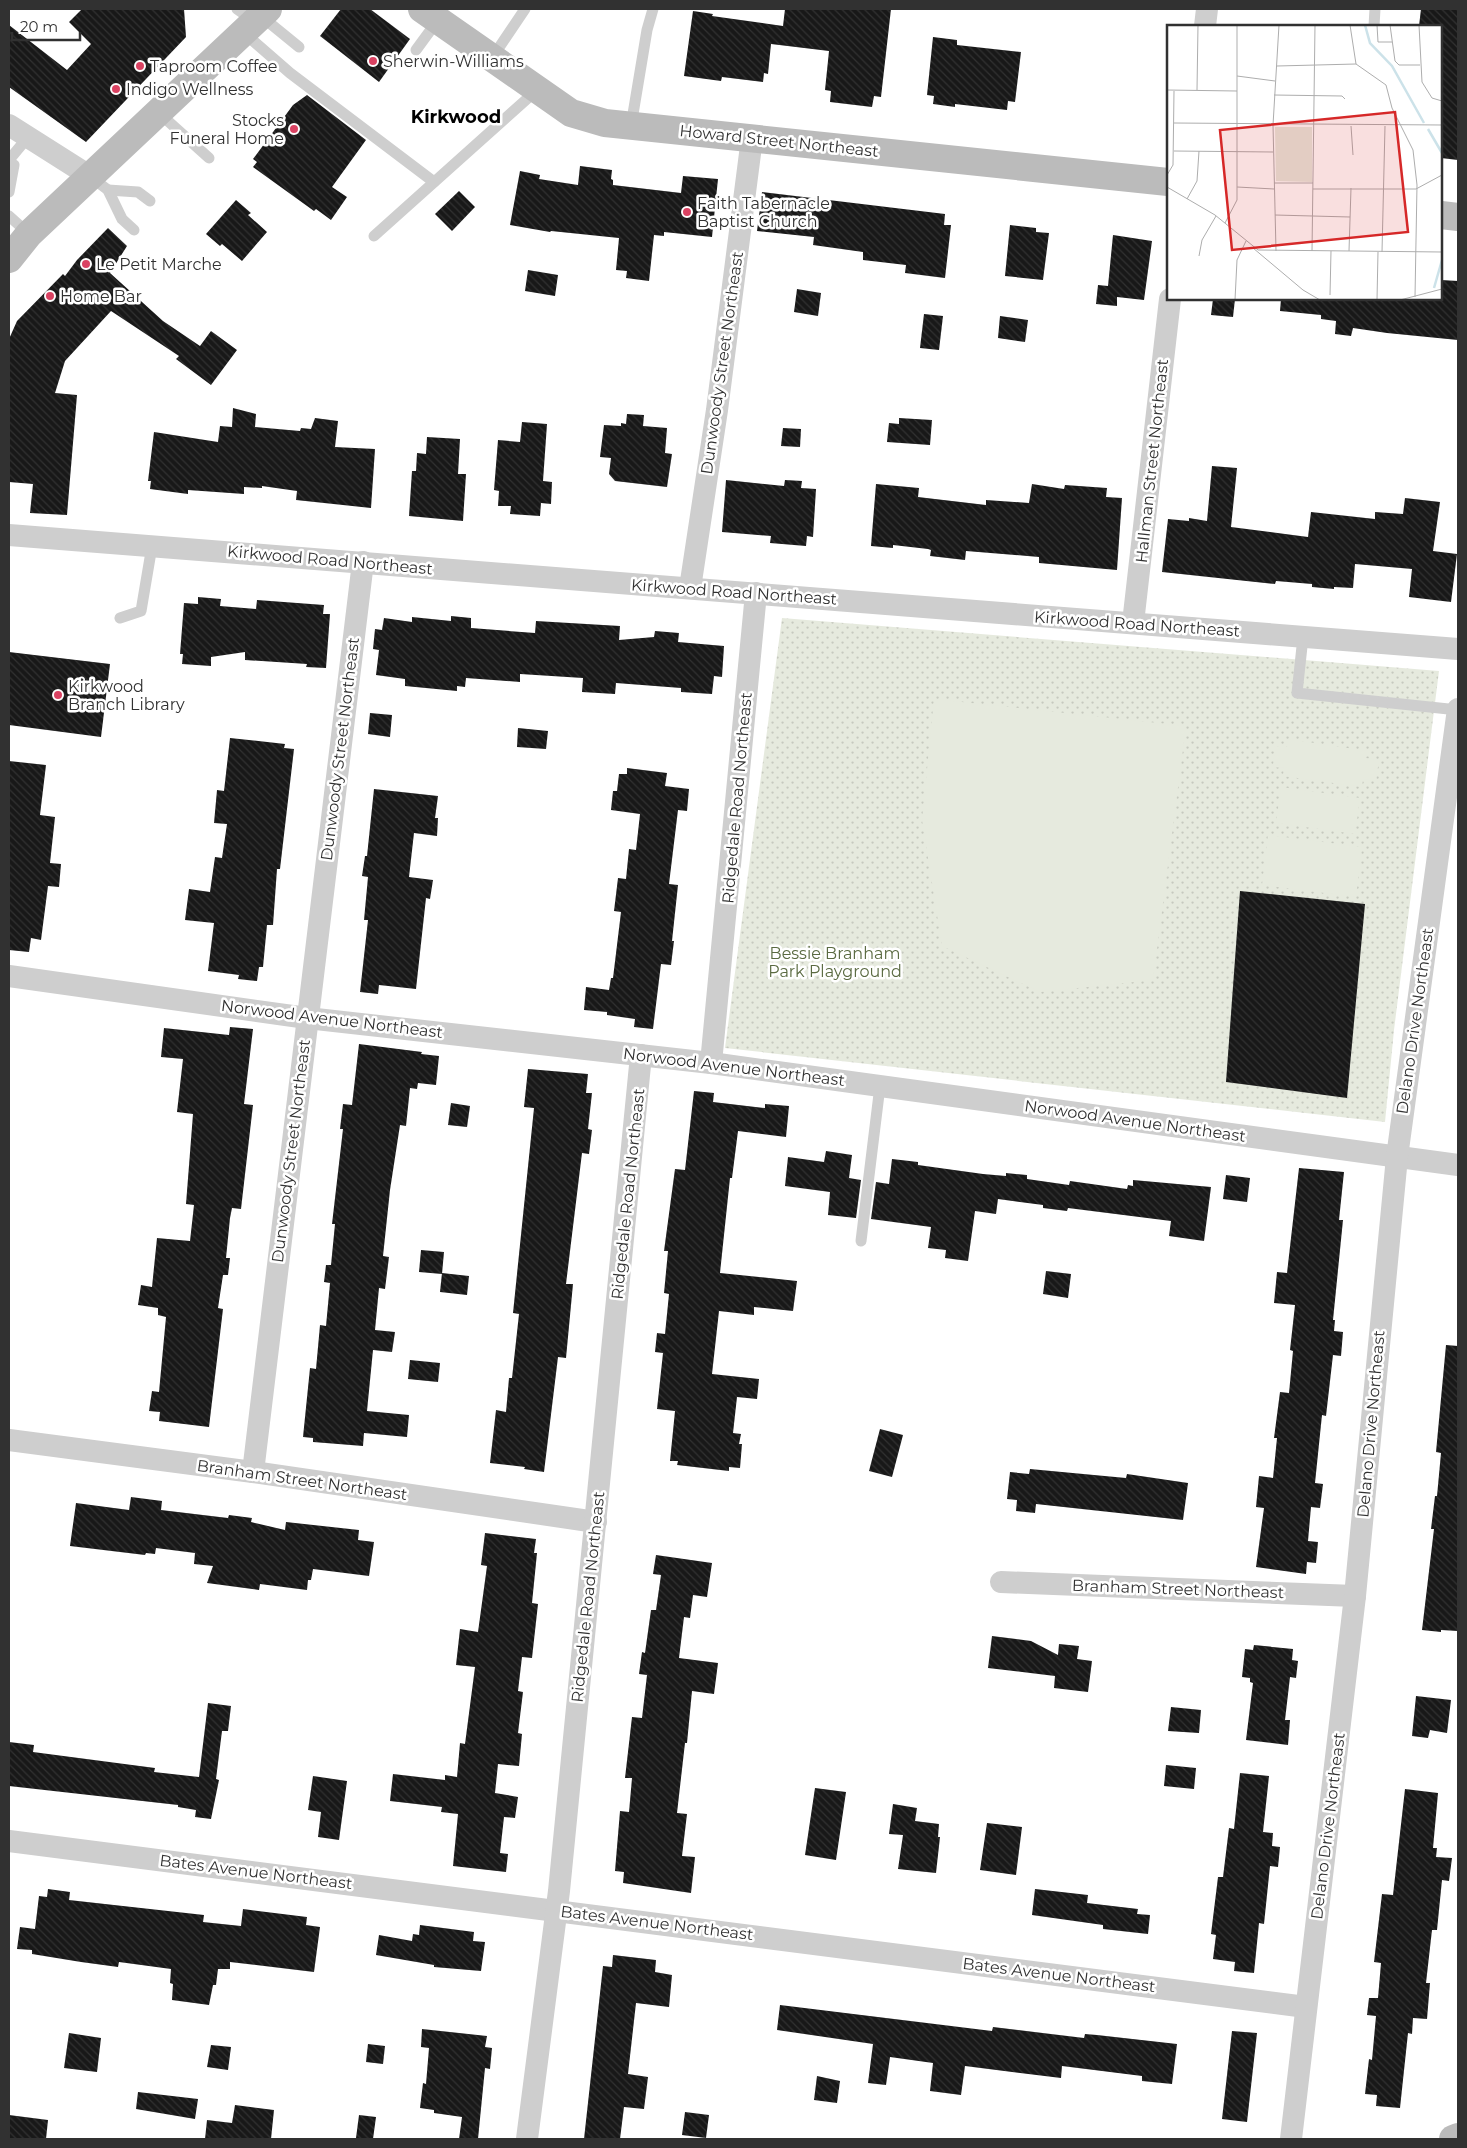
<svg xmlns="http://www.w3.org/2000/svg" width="1467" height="2148" font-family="Montserrat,sans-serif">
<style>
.park{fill:url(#park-dots)}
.pitch{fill:#e6eade}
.building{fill:url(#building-back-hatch)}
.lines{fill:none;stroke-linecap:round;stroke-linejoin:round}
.lane{stroke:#cecece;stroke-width:11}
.street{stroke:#cecece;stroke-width:22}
.secondary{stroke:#bbb;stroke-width:28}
.poi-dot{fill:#da4262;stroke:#fff;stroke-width:2}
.labels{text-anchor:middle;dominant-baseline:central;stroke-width:5;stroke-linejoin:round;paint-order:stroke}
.poi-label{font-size:16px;fill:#313131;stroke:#fff;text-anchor:start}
.street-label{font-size:16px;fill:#313131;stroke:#fff}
.park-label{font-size:16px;fill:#5a6a41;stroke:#fff}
.neighbourhood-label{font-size:18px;font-weight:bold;fill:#000;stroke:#fff}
.inset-river{fill:none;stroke:#cce2e9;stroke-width:2.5}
.inset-road{fill:none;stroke:#adadad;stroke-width:1}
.view{fill:#d62828;fill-opacity:0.15;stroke:#d62828;stroke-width:2.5}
.inset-edge{fill:none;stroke:#313131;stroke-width:2.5}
</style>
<defs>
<pattern id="park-dots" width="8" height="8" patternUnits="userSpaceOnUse" patternTransform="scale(1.25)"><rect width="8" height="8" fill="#e6eade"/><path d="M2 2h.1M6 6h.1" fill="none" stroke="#c6c9bf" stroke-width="1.8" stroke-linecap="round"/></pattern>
<pattern id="building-back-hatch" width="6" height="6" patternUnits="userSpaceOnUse" patternTransform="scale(1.25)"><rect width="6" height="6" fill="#181818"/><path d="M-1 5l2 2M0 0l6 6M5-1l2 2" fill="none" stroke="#313131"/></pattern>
</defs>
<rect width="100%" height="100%" fill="#fff"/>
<polygon class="park" points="782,618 1439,671 1394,1030 1385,1122 725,1048"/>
<g class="pitch">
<polygon points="934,699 1186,726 1153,980 1040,992 942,946 922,820"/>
<polygon points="1288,739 1367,751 1366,758 1379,760 1376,781 1363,779 1362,787 1283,776 1284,768 1273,767 1275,746 1287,747"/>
<polygon points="1281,787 1360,798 1355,834 1276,823"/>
<polygon points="1268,835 1362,847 1356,897 1262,885"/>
</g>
<g class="building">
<polygon points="82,9 184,9 186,37 86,142 9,87 9,25 67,70 91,44 69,22"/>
<polygon points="341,9 370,9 410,39 379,82 320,36"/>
<polygon points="785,9 891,9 881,97 874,96 872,107 830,102 831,91 825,90 829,51 771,44 768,74 764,73 763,82 722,77 721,81 684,76 693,11 713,14 712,16 783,26"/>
<polygon points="1421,9 1458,9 1458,160 1441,158 1441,26 1419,26"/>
<polygon points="933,37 957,40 957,45 1021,52 1015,102 1008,101 1007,110 955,104 955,107 933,104 934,96 927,95"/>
<polygon points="307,95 366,140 332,187 347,197 331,220 316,209 314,211 253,167 257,162 253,159 293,105"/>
<polygon points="580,166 612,170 611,179 613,180 613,185 681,193 683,176 718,179 712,237 664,232 664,236 654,235 649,281 626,278 627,271 616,270 619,238 551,231 550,232 510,225 520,171 540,175 539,179 578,185"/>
<polygon points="459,191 475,207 452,231 435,214"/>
<polygon points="762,192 945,214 944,225 951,225 945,278 905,273 906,265 863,260 863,252 813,245 814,237 757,231"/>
<polygon points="236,200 251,213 248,215 267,232 242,261 222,244 220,246 206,234"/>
<polygon points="1010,225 1036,228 1036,232 1049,233 1043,280 1005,276"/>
<polygon points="108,228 127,246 110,273 163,321 200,346 211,331 237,350 211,385 176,359 179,356 111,311 65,361 55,393 77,395 67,515 30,513 33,484 9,482 9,339 17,321 63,274 65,276 77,260"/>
<polygon points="1113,235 1152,241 1144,300 1117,297 1117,306 1096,304 1098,285 1108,286"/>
<polygon points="528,270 558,275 555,296 525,291"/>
<polygon points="1441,280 1458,281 1458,340 1387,333 1353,328 1351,336 1335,334 1336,321 1321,319 1321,315 1280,311 1281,299 1424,299 1441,301"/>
<polygon points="797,289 821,293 818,316 794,312"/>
<polygon points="1213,299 1235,299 1233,317 1211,315"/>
<polygon points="924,314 943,316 939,350 920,348"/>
<polygon points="1000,316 1028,320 1025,342 998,338"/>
<polygon points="233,408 256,414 255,427 300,431 301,428 311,429 315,418 338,421 335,447 375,449 371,508 296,500 297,491 262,486 262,488 244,487 244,494 188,490 188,494 150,489 151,481 148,481 154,432 218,442 220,426 232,427"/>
<polygon points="627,414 644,415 643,426 667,428 665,453 672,454 667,487 615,481 609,474 611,458 600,457 604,425 621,426 621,423 626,424"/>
<polygon points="899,418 932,420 930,445 887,442 889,423 899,424"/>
<polygon points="522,422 547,424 543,481 552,482 551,504 541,503 540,516 510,514 511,506 498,506 499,491 494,490 498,440 520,442"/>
<polygon points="783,428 801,429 800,447 781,446"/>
<polygon points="427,437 460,439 458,474 466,474 463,521 409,516 412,471 416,471 417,453 426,454"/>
<polygon points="1212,466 1237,468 1231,527 1308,537 1311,512 1375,519 1375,512 1403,514 1405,498 1440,502 1433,551 1457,554 1451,602 1409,597 1412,569 1355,564 1353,588 1334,587 1334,589 1312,587 1312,584 1276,581 1275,584 1162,572 1168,519 1189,521 1189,518 1207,521"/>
<polygon points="726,480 784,486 785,480 802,481 801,488 816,489 813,537 807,536 806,546 770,543 771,536 722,532"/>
<polygon points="876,484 919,488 918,497 986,505 986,500 1029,503 1032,484 1064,489 1065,485 1107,488 1106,497 1122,498 1117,570 1039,563 1039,557 966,551 965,560 930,556 931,550 928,549 893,545 893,548 871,546"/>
<polygon points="198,597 221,599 220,606 256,609 257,600 324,605 323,614 330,614 326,668 306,667 307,664 245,660 245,652 211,657 211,666 182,664 183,654 180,654 184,603 198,604"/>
<polygon points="451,616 471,618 471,628 535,633 536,621 620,626 619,640 654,637 655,631 679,633 678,642 724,646 722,677 714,676 712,694 681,692 681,688 616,683 615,694 582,692 583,678 520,674 520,682 466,678 465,687 457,686 457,691 405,686 405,679 376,675 379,650 373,649 375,629 382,630 384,618 412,622 412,617 451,621"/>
<polygon points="9,652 110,664 101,737 9,725"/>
<polygon points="370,713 392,715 390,737 368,734"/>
<polygon points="518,728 548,731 546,749 517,747"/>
<polygon points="230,738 285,744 284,748 294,749 280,869 277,869 273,925 267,925 263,967 259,967 257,981 238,979 239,975 208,971 214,923 185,920 189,889 210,892 215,857 222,858 227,824 214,823 217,790 224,791"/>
<polygon points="9,761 46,765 40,815 55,817 50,863 61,864 59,887 48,886 41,940 31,938 29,952 9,950"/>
<polygon points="627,768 667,773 665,786 689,789 687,811 678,810 669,884 678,885 672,941 674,941 671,965 661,964 653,1029 634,1027 635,1019 607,1015 607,1012 584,1010 586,987 609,990 611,978 613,978 621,912 614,911 618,878 626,879 629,849 636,850 640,814 611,810 613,791 617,791 619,774 627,774"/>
<polygon points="374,789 438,796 435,818 438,818 437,836 414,833 409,877 433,880 430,899 426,898 416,989 379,985 378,994 360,992 368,920 364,920 368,877 362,876 365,856 367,856"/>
<polygon points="1240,891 1365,904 1347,1098 1226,1082"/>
<polygon points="230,1027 253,1029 244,1104 253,1105 241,1209 232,1208 230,1218 226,1258 230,1258 228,1275 223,1275 218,1308 223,1309 209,1427 159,1421 160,1412 149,1411 152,1391 159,1392 166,1317 158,1315 158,1308 138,1305 141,1285 152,1287 157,1238 190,1241 194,1205 186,1204 193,1114 177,1112 183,1059 161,1057 164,1028 229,1035"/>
<polygon points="359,1044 422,1052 421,1054 439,1056 436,1085 418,1083 417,1089 410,1088 406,1126 400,1125 390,1190 383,1256 389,1257 385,1289 379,1288 375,1330 395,1332 392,1352 373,1350 367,1411 409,1415 407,1437 364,1433 363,1446 313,1442 313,1438 303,1437 310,1368 316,1369 320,1325 326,1326 330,1283 324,1282 326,1265 331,1265 335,1224 332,1224 343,1129 340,1129 343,1104 352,1105"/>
<polygon points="528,1069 588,1074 586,1093 592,1093 588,1129 592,1130 589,1154 582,1153 566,1284 573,1284 566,1358 558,1357 544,1472 524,1469 525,1467 490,1463 496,1410 506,1412 509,1378 512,1378 519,1314 513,1313 534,1108 524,1107"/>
<polygon points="694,1091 714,1093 713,1102 765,1108 765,1104 789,1106 786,1137 738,1131 732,1178 730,1178 720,1273 797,1281 793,1311 754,1307 754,1315 719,1311 712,1374 759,1379 757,1399 737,1397 733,1433 741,1434 739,1444 742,1444 740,1468 729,1467 729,1471 677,1465 678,1461 670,1461 675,1411 657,1409 663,1353 655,1352 657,1333 665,1334 669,1294 664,1293 668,1251 664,1251 675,1169 685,1170"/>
<polygon points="451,1103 470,1106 467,1127 448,1125"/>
<polygon points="826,1151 852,1155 849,1178 861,1180 856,1218 828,1215 830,1192 785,1186 788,1157 824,1162"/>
<polygon points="892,1159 918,1162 918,1165 983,1174 1006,1176 1006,1173 1027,1175 1027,1179 1069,1185 1070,1181 1127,1189 1128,1185 1133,1186 1133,1180 1211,1187 1204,1241 1169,1236 1171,1221 1068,1208 1067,1211 1043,1208 1043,1205 998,1199 996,1214 975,1211 968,1261 945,1258 946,1250 928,1248 931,1227 871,1219 876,1182 889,1184"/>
<polygon points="1299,1168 1344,1172 1339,1220 1343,1220 1333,1320 1335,1320 1334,1331 1343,1332 1341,1356 1333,1355 1326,1416 1322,1415 1315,1483 1323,1484 1320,1508 1311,1507 1308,1541 1318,1542 1316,1563 1307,1562 1306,1574 1256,1567 1264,1508 1256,1507 1259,1476 1273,1478 1277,1438 1274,1438 1280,1392 1289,1393 1293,1351 1290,1350 1295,1305 1274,1303 1277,1272 1287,1273"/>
<polygon points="1226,1175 1250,1178 1247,1202 1223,1199"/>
<polygon points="421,1250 444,1252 442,1274 419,1272"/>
<polygon points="1046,1271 1071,1274 1068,1298 1043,1294"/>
<polygon points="442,1273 469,1276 467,1295 440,1292"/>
<polygon points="1446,1345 1458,1346 1458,1631 1441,1630 1441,1632 1422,1630 1434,1529 1431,1529 1435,1496 1437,1496 1441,1453 1436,1452"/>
<polygon points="410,1360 440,1363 438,1382 408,1379"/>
<polygon points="880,1429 903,1435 892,1477 869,1471"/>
<polygon points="1030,1469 1126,1478 1127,1474 1188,1483 1183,1520 1036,1504 1035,1513 1016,1511 1017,1500 1007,1499 1010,1472 1029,1474"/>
<polygon points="131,1497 162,1501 161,1510 228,1518 229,1515 252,1518 251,1522 285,1530 286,1522 359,1530 358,1540 374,1542 369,1576 313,1569 311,1580 308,1580 307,1590 260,1584 259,1590 207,1583 213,1566 194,1564 195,1553 156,1548 155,1554 146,1553 145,1555 70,1546 76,1503 129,1510"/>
<polygon points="485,1533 536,1539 534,1553 537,1553 532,1603 538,1604 532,1658 522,1657 518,1691 523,1692 518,1733 522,1734 519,1766 498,1764 495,1793 518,1797 515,1818 504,1817 500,1853 508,1854 506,1872 453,1866 458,1814 441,1812 442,1807 390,1801 393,1774 445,1780 445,1775 457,1777 460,1743 465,1744 475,1667 456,1665 460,1629 478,1632 487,1566 481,1565"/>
<polygon points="656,1555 712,1563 707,1597 693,1595 690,1618 684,1617 679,1658 718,1663 714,1694 692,1691 687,1743 685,1743 677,1813 687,1814 682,1856 695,1857 691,1893 623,1883 624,1872 615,1871 620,1811 629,1812 632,1778 625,1778 632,1717 642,1718 647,1675 639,1674 642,1652 645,1653 651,1610 656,1610 661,1575 653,1574"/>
<polygon points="992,1636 1031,1641 1058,1655 1059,1644 1079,1646 1077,1659 1092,1661 1088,1692 1054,1688 1055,1676 988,1668"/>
<polygon points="1254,1645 1293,1649 1292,1660 1298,1661 1296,1678 1290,1677 1285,1720 1290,1720 1288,1745 1246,1740 1253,1683 1250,1682 1250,1678 1242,1677 1245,1649 1253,1650"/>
<polygon points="1416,1696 1451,1700 1447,1733 1430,1730 1428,1738 1412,1736"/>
<polygon points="208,1703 231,1706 228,1731 222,1731 216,1779 219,1780 211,1819 195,1817 196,1810 178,1807 178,1805 9,1786 9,1742 34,1745 33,1752 155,1768 154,1772 199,1777"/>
<polygon points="1171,1707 1201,1710 1199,1733 1168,1731"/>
<polygon points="1166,1765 1196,1768 1194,1789 1164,1786"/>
<polygon points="1240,1773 1269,1776 1263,1832 1273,1833 1272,1846 1280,1847 1278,1867 1270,1866 1264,1924 1259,1923 1254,1973 1234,1971 1235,1962 1213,1959 1216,1935 1211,1934 1218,1877 1223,1877 1229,1828 1234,1829"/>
<polygon points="313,1776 347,1781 339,1840 318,1837 321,1812 308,1810"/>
<polygon points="815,1788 846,1792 836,1860 805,1855"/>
<polygon points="1405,1789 1438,1793 1433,1848 1437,1848 1436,1857 1452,1858 1449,1881 1442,1880 1437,1930 1432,1930 1426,1983 1430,1983 1427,2019 1413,2018 1412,2034 1408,2033 1400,2108 1376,2106 1377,2095 1365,2094 1369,2059 1372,2060 1376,2016 1367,2015 1369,1998 1378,1998 1381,1963 1374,1962 1382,1894 1393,1895"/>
<polygon points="893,1804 917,1808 915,1821 939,1824 938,1837 940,1837 936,1873 898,1869 903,1835 889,1834"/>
<polygon points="987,1823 1022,1827 1016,1875 980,1870"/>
<polygon points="48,1889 70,1892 69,1900 204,1915 203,1922 241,1926 243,1909 307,1917 306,1925 320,1927 314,1972 230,1962 230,1969 218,1969 216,1985 213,1985 209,2005 172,2000 173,1984 170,1983 171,1969 119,1962 118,1967 81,1962 32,1954 32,1950 17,1949 20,1927 35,1929 39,1896 47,1897"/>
<polygon points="1035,1889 1088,1895 1087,1903 1138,1909 1137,1914 1150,1915 1148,1934 1103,1929 1103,1925 1032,1915"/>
<polygon points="420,1925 474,1932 473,1941 485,1942 481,1971 434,1967 434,1965 376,1955 379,1935 412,1941 413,1934 419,1935"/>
<polygon points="613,1955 656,1960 655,1972 672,1975 669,2007 636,2003 628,2074 648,2077 644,2109 624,2107 620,2139 584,2139 603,1966 612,1967"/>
<polygon points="780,2005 992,2031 993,2027 1084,2038 1085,2034 1097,2035 1177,2044 1172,2084 1142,2081 1142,2076 1062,2066 1061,2078 965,2066 961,2095 930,2091 933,2063 890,2057 886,2085 868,2083 873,2044 777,2030"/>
<polygon points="422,2029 487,2036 485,2047 492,2048 490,2069 485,2068 478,2139 459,2139 462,2117 434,2113 434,2110 420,2108 423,2083 426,2084 429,2048 421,2047"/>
<polygon points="1232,2031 1257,2033 1247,2122 1222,2119"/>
<polygon points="69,2033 101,2038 97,2072 64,2068"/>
<polygon points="368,2044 385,2046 383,2064 366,2062"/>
<polygon points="211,2045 231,2047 228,2070 207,2067"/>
<polygon points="817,2076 840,2081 837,2103 814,2100"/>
<polygon points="138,2092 198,2099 195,2119 136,2109"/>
<polygon points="235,2105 274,2110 271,2139 205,2139 207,2120 232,2123"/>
<polygon points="685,2112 709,2115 706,2138 682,2135"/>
<polygon points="9,2115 48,2120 46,2139 9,2139"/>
<polygon points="359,2115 376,2117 373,2139 356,2138"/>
</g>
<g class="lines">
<g class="lane">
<polyline points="237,9 254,21"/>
<polyline points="261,16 299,47"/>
<polyline points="1374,26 1375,9"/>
<polyline points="243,32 290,73 434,182"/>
<polyline points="416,50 438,20"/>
<polyline points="492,58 525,9"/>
<polyline points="159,113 209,158"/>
<polyline points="631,126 647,30 653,9"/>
<polyline points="9,160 28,137"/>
<polyline points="9,162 14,165 9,192"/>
<polyline points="91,177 108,190 122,219 134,230"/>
<polyline points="108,190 138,192 150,201"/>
<polyline points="9,216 29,234"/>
<polyline points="374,236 537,90"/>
<polyline points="120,618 141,611 152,546"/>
<polyline points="1303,637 1297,693 1458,710"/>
<polyline points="861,1241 880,1086"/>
</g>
<g class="street">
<polyline points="1205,26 1207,9"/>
<polyline points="9,125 91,177"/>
<polyline points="9,535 1458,649"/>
<polyline points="690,588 717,410 752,138"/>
<polyline points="1133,623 1170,299"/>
<polyline points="9,976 307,1018 711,1063 1458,1165"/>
<polyline points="711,1063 756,593"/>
<polyline points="9,1440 253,1472 596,1522"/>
<polyline points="253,1472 363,562"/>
<polyline points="1001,1582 1355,1596"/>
<polyline points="9,1841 1306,2007"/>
<polyline points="527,2139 559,1891 641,1055"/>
<polyline points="1291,2139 1355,1596 1397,1157 1458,709"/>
</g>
<g class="secondary">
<polyline points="422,9 571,113 605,123 1168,182"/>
<polyline points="1441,215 1458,217"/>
<polyline points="9,259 29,234 268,9"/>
<polyline points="1453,2139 1458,2137"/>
</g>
</g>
<g class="poi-dot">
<circle cx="373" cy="61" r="5"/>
<circle cx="140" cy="66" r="5"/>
<circle cx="116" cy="89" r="5"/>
<circle cx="294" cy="129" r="5"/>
<circle cx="687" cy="212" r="5"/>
<circle cx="86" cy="264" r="5"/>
<circle cx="50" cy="296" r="5"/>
<circle cx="58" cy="695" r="5"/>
</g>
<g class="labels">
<g class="poi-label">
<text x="383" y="61">Sherwin-Williams</text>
<text x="150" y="66">Taproom Coffee</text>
<text x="126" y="89">Indigo Wellness</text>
<text x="284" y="120" text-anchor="end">Stocks<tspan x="284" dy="18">Funeral Home</tspan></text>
<text x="697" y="203">Faith Tabernacle<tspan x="697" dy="18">Baptist Church</tspan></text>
<text x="96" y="264">Le Petit Marche</text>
<text x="60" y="296">Home Bar</text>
<text x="68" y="686">Kirkwood<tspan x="68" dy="18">Branch Library</tspan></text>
</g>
<g class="street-label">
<text transform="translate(779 141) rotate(6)">Howard Street Northeast</text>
<text transform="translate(722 363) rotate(-82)">Dunwoody Street Northeast</text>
<text transform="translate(1152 461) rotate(-84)">Hallman Street Northeast</text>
<text transform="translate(330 560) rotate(5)">Kirkwood Road Northeast</text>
<text transform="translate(734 592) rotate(4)">Kirkwood Road Northeast</text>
<text transform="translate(1137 624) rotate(4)">Kirkwood Road Northeast</text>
<text transform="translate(340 749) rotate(-83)">Dunwoody Street Northeast</text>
<text transform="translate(737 798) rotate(-85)">Ridgedale Road Northeast</text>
<text transform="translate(332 1019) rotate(7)">Norwood Avenue Northeast</text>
<text transform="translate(1415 1021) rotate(-82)">Delano Drive Northeast</text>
<text transform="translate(734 1067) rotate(7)">Norwood Avenue Northeast</text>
<text transform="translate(1135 1121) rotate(8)">Norwood Avenue Northeast</text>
<text transform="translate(291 1151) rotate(-83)">Dunwoody Street Northeast</text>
<text transform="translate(628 1194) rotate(-84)">Ridgedale Road Northeast</text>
<text transform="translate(1371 1424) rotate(-85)">Delano Drive Northeast</text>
<text transform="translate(302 1480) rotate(8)">Branham Street Northeast</text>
<text transform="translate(1178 1589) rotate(2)">Branham Street Northeast</text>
<text transform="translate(588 1597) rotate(-84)">Ridgedale Road Northeast</text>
<text transform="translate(1328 1826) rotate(-83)">Delano Drive Northeast</text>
<text transform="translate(256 1872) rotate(7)">Bates Avenue Northeast</text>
<text transform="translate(657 1923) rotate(7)">Bates Avenue Northeast</text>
<text transform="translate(1059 1975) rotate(7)">Bates Avenue Northeast</text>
</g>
<g class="park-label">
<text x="835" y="953">Bessie Branham<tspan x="835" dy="18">Park Playground</tspan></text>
</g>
<g class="neighbourhood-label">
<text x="456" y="117">Kirkwood</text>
</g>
</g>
<g transform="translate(1167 25)">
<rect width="275" height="275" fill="#fff"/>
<path d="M108,102H145V157L109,156Z" fill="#e6eade"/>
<path d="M114,122H135L134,140L114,143Z" fill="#e6eade"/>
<path class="inset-river" d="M198,0L203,18L225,41L257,98M261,104L275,128M267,263L275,235"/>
<path class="inset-road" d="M183,0L189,39L219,60L225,83L246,125L250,160L248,272M210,0L211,17H225M223,0L228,36L232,40H253M252,0L255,57L265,73L275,76M110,41L189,39M70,51L108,56M0,65L70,66M30,65L31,0M107,70L175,71L178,74M7,98L275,100M184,101L186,130M7,126L106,127M0,150L6,140L7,66M107,158H146M0,162L48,190L91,225L275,227M70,162L107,164M146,164H249L275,150M20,174L30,156L32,126M108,190L183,192M58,198L70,175V0M86,223L136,265L153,275M109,226L106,100L112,0M145,226L148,0M182,226L184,163M215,227L218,101M32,231L35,215L49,191M163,270L164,226M68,275L70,235L79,216M210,275L211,227M233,275L275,264"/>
<path class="view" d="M228,87L241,207L65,225L53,105Z"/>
<rect width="275" height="275" class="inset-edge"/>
</g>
<rect width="1467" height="2148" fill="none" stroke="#313131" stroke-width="20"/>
<path d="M12 32v8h68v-8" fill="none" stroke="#313131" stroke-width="2.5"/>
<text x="20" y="32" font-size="15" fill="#313131" stroke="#ffffff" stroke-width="4" paint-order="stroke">20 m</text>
</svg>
